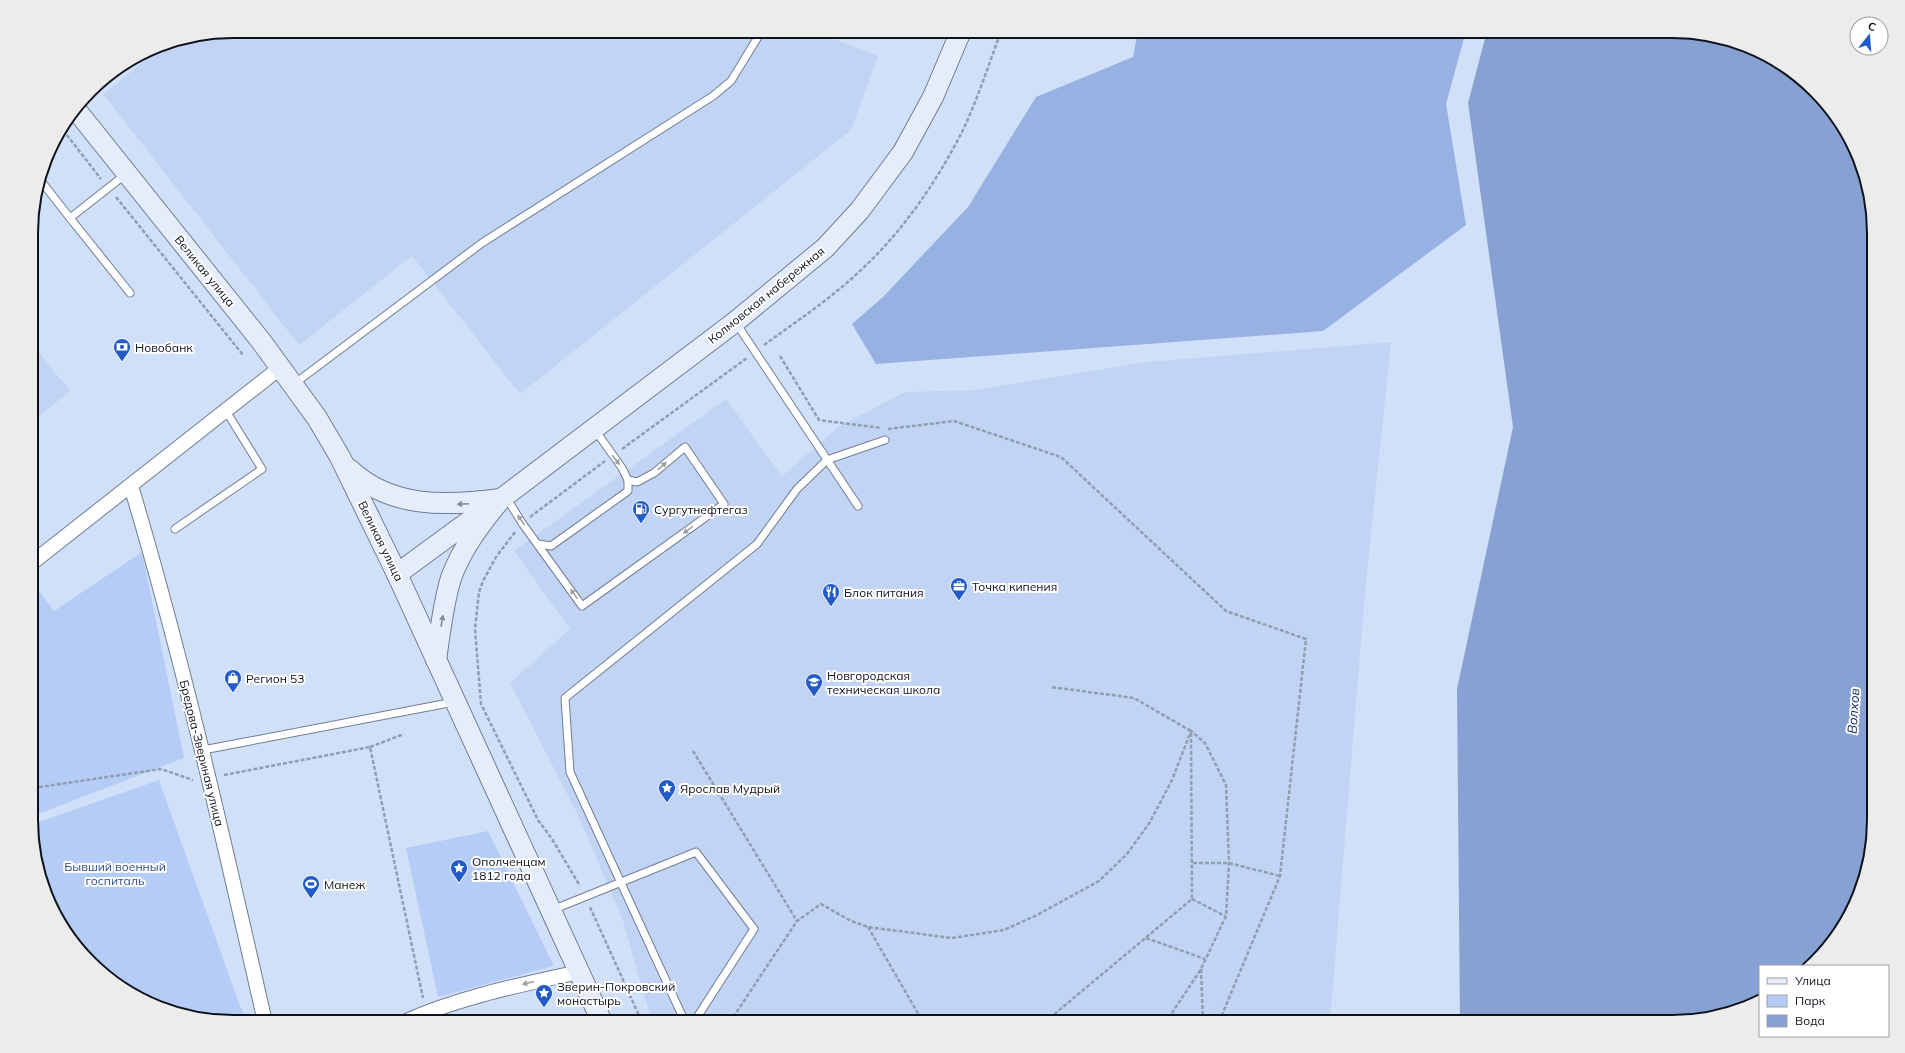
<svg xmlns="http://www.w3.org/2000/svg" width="1905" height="1053" font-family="Mulish,sans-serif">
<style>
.built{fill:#c2d4f4}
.green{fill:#b5cdf6}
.forest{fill:#96b1e2}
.water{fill:#87a2d2}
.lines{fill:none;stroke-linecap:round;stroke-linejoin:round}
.lane-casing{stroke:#707d94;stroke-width:9}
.street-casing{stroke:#707d94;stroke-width:16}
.secondary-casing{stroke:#707d94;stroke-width:22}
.path{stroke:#919db0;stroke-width:2.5;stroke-dasharray:4 2;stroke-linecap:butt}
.lane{stroke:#fff;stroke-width:7}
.street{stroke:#fff;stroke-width:14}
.secondary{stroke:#e5ecfa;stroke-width:20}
.oneway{fill:#9ea0a4}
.oneway2{fill:#848a96}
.labels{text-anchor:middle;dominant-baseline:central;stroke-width:4;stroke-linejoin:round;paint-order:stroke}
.street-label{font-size:12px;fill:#0d121b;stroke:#fff}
.poi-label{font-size:12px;fill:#0d121b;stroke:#fff;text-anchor:start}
.park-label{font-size:12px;fill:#2e4e8a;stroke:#fff}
.water-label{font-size:13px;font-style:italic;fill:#0a2860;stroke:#fff}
.rim{fill:none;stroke:#0d121b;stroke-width:2}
</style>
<rect width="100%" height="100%" fill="#d1e0f9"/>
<g class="built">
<polygon points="233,31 813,31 878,56 851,130 520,394 412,256 299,345 103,94 156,52 153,48 156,46"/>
<polygon points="1391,342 1365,593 1330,1022 652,1022 623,921 579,817 510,683 570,629 514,551 726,399 782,476 838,427 905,392 975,390 1147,362"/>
<polygon points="33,345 70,391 33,421"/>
</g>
<g class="green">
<polygon points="142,552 184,758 33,816 33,583 54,611"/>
<path d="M159,780L240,1006L247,1022C229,1022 197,1020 180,1015C165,1010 146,1003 132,995C72,961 33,892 33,824Z"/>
<polygon points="488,831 554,966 438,997 406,848"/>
</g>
<polygon class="forest" points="1138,31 1466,31 1446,104 1466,225 1323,331 876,364 852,324 883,297 968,207 1036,97 1133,57"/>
<polygon class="water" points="1487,31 1672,31 1724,38 1773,58 1805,81 1840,121 1863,169 1874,220 1874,833 1867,872 1847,921 1815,963 1810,966 1760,966 1760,1000 1724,1015 1685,1022 1460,1022 1457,689 1513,427 1468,103"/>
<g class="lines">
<defs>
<g id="lane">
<polyline points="41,181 70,218 126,174"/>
<polyline points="70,218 130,293"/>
<polyline points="736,323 858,506"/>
<polyline points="294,384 482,243 713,96 731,81 758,37"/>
<polyline points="506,497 522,523 582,606 724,504 685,447 654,473 637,482 628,480"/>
<polyline points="175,529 262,469 226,411"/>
<polyline points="538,544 551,546 628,491 628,480 622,468 595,430"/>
<polyline points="202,748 203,750 454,702"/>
<polyline points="552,910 696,852 754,929 694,1022"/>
<polyline points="685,1022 570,772 565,698 757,544 797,489 827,460 885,440"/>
</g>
<g id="street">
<path d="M131,486C184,663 224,842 265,1022"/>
<polyline points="33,562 281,367"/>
<path d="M404,1022C459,997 520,985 579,972"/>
</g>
<g id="secondary">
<polyline points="77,111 261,341 317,418 340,457 397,574 602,1022"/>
<path d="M349,469C391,509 448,506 501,499"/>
<polyline points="397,574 483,511"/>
<path d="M436,660C440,633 443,604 451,578C462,548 481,523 501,499L735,322L825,248L860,210L903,152L933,97L961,31"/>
</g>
</defs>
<use href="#lane" class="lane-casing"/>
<use href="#street" class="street-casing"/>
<use href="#secondary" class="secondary-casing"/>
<g class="path">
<polyline points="63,130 101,179"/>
<polyline points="116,197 243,355"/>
<path d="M764,345C797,321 832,298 862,269C904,230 937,181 963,130C978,98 989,64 1001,31"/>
<polyline points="780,356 819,420 881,428"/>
<polyline points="888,429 954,421 1061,457 1226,611 1306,639 1280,876 1219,1022"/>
<polyline points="622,449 747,358"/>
<polyline points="530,517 605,461"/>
<polyline points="515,532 496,557 483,581 479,592 475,629 481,704 538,820 552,839 580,886"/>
<polyline points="370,747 404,734"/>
<polyline points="693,751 797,921"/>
<polyline points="224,775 370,747 423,998"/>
<polyline points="33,788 161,769 193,780"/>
<polyline points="1193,863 1229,863 1280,876"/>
<polyline points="1192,899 1225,916"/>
<polyline points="590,907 642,1022"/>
<polyline points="868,927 923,1022"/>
<polyline points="1146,938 1205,959"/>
<polyline points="1201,969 1203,1022"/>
<polyline points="730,1022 797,921 821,904 851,921 868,927 952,938 1004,930 1035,916 1099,881 1127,854 1150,822 1172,780 1191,731 1205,743 1226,785 1229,863 1226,916 1201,969 1166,1022"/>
<polyline points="1045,1022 1192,899 1191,731 1134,698 1051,687"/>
</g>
<use href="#lane" class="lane"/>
<use href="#street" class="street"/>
<use href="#secondary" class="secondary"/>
</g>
<defs><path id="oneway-solid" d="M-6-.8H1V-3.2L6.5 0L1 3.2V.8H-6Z"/></defs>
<g class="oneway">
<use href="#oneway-solid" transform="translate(616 460) rotate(53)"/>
<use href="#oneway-solid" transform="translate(662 466) rotate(-41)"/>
<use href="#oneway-solid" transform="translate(521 520) rotate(-124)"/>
<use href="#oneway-solid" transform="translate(688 530) rotate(144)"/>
<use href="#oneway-solid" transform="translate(574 594) rotate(-126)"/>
<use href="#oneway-solid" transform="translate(528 983) rotate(167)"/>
</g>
<g class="oneway2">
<use href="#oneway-solid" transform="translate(463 504) rotate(177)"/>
<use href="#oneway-solid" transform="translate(442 621) rotate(-80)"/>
</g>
<defs>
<symbol id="bank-pin" viewBox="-11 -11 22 30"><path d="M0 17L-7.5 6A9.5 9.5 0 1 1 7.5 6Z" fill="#225ac7" stroke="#fff"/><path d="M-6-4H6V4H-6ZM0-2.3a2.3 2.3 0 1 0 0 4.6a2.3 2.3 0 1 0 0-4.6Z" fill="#fff"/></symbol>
<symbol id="fuel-pin" viewBox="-11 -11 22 30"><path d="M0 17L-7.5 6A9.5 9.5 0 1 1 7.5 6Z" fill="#225ac7" stroke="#fff"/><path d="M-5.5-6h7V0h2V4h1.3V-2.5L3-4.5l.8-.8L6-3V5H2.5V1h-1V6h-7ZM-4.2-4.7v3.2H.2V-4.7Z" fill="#fff"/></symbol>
<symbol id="office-pin" viewBox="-11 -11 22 30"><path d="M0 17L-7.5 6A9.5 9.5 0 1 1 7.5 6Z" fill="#225ac7" stroke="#fff"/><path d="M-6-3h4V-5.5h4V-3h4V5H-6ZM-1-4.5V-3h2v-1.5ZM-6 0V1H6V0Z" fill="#fff"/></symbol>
<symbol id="restaurant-pin" viewBox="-11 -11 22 30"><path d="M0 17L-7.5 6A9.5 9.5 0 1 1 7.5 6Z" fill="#225ac7" stroke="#fff"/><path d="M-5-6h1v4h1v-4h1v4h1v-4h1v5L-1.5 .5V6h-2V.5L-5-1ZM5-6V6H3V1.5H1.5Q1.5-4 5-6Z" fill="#fff"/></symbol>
<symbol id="shop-pin" viewBox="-11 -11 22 30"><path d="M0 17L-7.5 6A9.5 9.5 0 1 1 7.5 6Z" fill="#225ac7" stroke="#fff"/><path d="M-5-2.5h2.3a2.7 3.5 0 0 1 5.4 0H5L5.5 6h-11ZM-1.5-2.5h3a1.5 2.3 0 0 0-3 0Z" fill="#fff"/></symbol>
<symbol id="university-pin" viewBox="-11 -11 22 30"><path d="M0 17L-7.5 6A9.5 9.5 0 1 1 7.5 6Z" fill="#225ac7" stroke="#fff"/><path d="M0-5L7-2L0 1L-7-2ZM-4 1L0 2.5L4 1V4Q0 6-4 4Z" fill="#fff"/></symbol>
<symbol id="sight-pin" viewBox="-11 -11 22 30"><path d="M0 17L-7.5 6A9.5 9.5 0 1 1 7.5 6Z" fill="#225ac7" stroke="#fff"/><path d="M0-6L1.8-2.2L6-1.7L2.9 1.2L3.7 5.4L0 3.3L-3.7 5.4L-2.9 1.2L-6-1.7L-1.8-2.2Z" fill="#fff"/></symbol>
<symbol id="stadium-pin" viewBox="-11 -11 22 30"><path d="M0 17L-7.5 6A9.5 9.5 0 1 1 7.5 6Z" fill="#225ac7" stroke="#fff"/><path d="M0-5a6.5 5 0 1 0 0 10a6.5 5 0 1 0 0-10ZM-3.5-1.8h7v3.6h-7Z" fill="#fff"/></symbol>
</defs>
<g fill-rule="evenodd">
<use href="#bank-pin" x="112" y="337" width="20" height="27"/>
<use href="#fuel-pin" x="631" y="499" width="20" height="27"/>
<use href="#office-pin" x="949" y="576" width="20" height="27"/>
<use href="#restaurant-pin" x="821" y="582" width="20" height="27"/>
<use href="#shop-pin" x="223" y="668" width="20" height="27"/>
<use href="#university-pin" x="804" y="672" width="20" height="27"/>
<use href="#sight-pin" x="657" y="778" width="20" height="27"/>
<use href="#sight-pin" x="449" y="858" width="20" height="27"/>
<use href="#stadium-pin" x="301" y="874" width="20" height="27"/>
<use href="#sight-pin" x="534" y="983" width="20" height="27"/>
</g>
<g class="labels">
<g class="street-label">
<text transform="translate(205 271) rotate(51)">Великая улица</text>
<text transform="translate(766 295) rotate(-39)">Колмовская набережная</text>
<text transform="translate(381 541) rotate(64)">Великая улица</text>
<text transform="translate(202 753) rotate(76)">Бредова-Звериная улица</text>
</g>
<g class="poi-label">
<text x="135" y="347">Новобанк</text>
<text x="654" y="509">Сургутнефтегаз</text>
<text x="972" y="586">Точка кипения</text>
<text x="844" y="592">Блок питания</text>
<text x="827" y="675">Новгородская<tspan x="827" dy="14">техническая школа</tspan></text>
<text x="246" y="678">Регион 53</text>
<text x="680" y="788">Ярослав Мудрый</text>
<text x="472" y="861">Ополченцам<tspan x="472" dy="14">1812 года</tspan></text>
<text x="324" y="884">Манеж</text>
<text x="557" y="986">Зверин-Покровский<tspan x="557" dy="14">монастырь</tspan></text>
</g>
<g class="park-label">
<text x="115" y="866">Бывший военный<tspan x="115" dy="14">госпиталь</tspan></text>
</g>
<g class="water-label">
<text transform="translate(1853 711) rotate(-86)">Волхов</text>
</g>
</g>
<path d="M0 0H1905V1053H0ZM233 38H1672A195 195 0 0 1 1867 233V820A195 195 0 0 1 1672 1015H233A195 195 0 0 1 38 820V233A195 195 0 0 1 233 38Z" fill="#ececed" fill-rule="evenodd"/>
<path class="rim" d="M233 38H1672A195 195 0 0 1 1867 233V820A195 195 0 0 1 1672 1015H233A195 195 0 0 1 38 820V233A195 195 0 0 1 233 38Z"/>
<rect x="1759" y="965" width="130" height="72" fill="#ffffff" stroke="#9ea0a4"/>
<rect x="1767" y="978" width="20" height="6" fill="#e5ecfa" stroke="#9ea0a4"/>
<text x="1795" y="985" font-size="12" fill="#0d121b">Улица</text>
<rect x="1767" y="995" width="20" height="12" fill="#b5cdf6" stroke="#9ea0a4"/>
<text x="1795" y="1005" font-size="12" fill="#0d121b">Парк</text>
<rect x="1767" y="1015" width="20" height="12" fill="#87a2d2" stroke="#9ea0a4"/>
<text x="1795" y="1025" font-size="12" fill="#0d121b">Вода</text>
<g transform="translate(1869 36) rotate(17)"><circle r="19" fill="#ffffff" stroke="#9ea0a4"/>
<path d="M0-3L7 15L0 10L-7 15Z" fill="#225ac7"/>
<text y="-6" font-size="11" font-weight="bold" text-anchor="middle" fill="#0d121b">С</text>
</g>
</svg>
